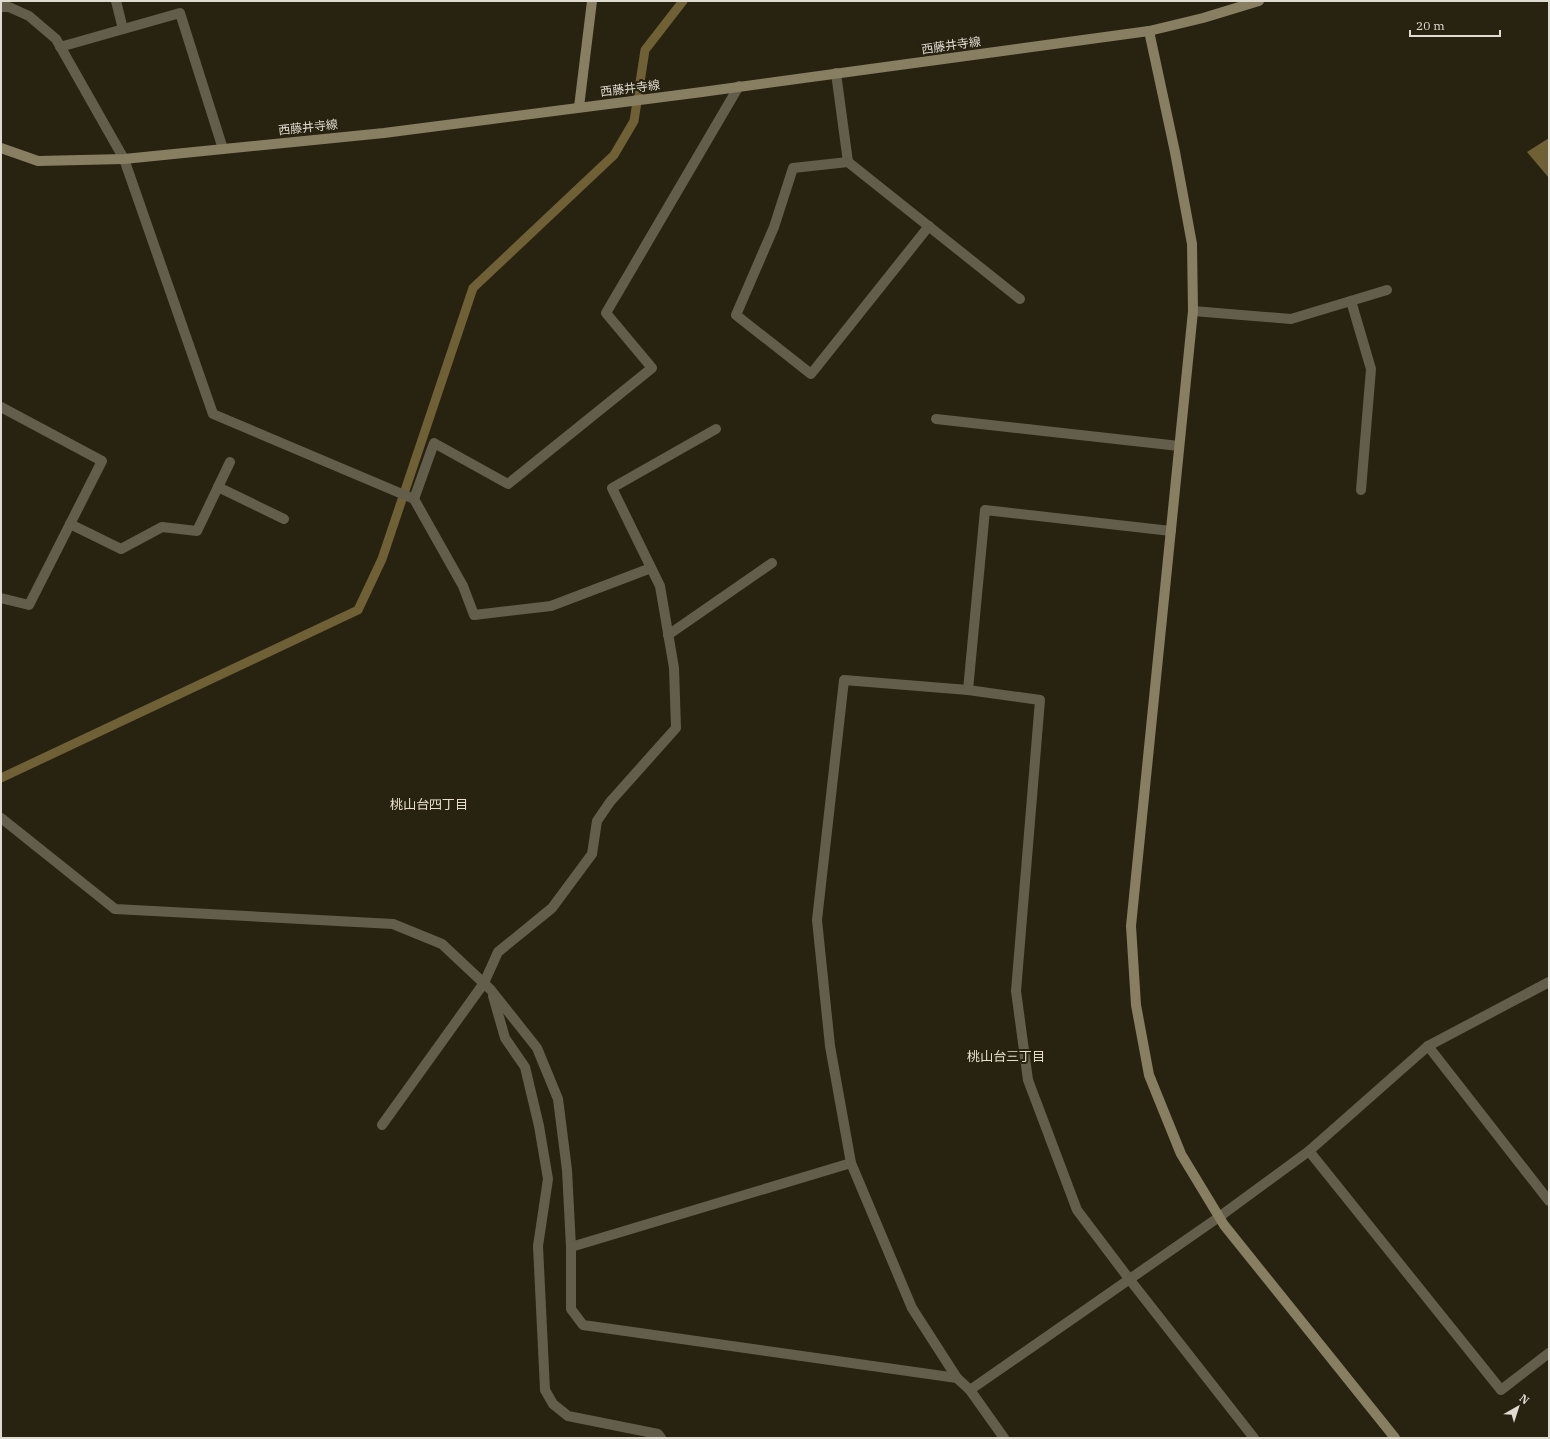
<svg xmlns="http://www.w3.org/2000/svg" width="1550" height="1439" font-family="'IBM Plex Serif','Noto Sans JP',serif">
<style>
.water{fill:#6f6036}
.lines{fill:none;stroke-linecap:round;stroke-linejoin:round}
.stream{stroke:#6f6036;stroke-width:9}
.street{stroke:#635d4b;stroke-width:10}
.secondary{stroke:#887e62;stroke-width:10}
.labels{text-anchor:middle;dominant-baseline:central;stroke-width:4;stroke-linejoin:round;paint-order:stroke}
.street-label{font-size:12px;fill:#dfdbd0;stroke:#282211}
.neighbourhood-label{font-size:13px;fill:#e7dfc9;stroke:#282211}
</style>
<rect width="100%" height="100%" fill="#282211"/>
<polygon class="water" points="1549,138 1549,178 1527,152"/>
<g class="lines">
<polyline class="stream" points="1,778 358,610 382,559 473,288 614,155 634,121 645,50 683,1"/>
<g class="street">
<polyline points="116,1 123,29"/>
<polyline points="1,7 9,7 29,16 56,39 124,159 213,414 414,499 463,586 474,615 551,606 651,568"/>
<polyline points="60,47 180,13 223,149"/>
<polyline points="836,73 848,162 1020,299"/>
<polyline points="848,162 793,168 774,227 736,315 811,374 929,226"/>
<polyline points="1351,301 1371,369 1361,490"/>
<polyline points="1193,311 1291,319 1387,290"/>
<polyline points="1,407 102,461 29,605 1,598"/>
<polyline points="936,419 1179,446"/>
<polyline points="218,487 284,519"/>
<polyline points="414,499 434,443 508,484 652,368 606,313 739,86"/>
<polyline points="70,524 121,549 162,527 197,531 230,462"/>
<polyline points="668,635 772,563"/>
<polyline points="968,690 985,510 1171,531"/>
<polyline points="1,818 115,909 393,924 442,944 491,990 537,1048 558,1099 567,1170 571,1247 571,1309 583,1325 957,1378"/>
<polyline points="493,996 505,1038 525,1067 539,1126 548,1179 538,1246 545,1390 553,1404 568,1416 658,1434 661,1438"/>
<polyline points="1428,1046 1549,1201"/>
<polyline points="382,1125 484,983 498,952 552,908 592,854 597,821 610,802 676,728 674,668 660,586 612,488 716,429"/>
<polyline points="1309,1151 1501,1390 1549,1353"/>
<polyline points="571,1247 851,1163"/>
<polyline points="970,1390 1219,1217 1309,1151 1428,1046 1549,982"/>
<polyline points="1004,1438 970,1390 957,1378 912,1308 851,1163 830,1046 817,920 844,680 968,690 1040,700 1016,991 1028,1080 1077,1210 1130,1280 1254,1438"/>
</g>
<g class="secondary">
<polyline points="1149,31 1175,152 1192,244 1193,311 1131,926 1136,1005 1149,1075 1181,1154 1224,1225 1395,1438"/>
<polyline points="579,107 592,1"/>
<polyline points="1,148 38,161 124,159 384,133 702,92 1149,31 1203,18 1259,1"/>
</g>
</g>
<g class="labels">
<g class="street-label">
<text transform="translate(951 45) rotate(-8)">西藤井寺線</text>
<text transform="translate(630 88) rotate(-7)">西藤井寺線</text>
<text transform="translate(308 127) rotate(-6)">西藤井寺線</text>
</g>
<g class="neighbourhood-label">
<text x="429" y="804">桃山台四丁目</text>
<text x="1006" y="1056">桃山台三丁目</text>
</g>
</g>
<rect width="1550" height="1439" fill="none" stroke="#dfdbd0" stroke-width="4"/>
<g transform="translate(1518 1407) rotate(39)" stroke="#282211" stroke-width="3" paint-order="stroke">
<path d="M0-3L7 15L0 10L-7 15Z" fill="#dfdbd0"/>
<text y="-6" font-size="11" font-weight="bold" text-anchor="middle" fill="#dfdbd0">N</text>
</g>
<path d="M1410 30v6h90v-6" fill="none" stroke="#dfdbd0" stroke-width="2"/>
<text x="1416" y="30" font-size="12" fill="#dfdbd0" stroke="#282211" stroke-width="3" paint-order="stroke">20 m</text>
</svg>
